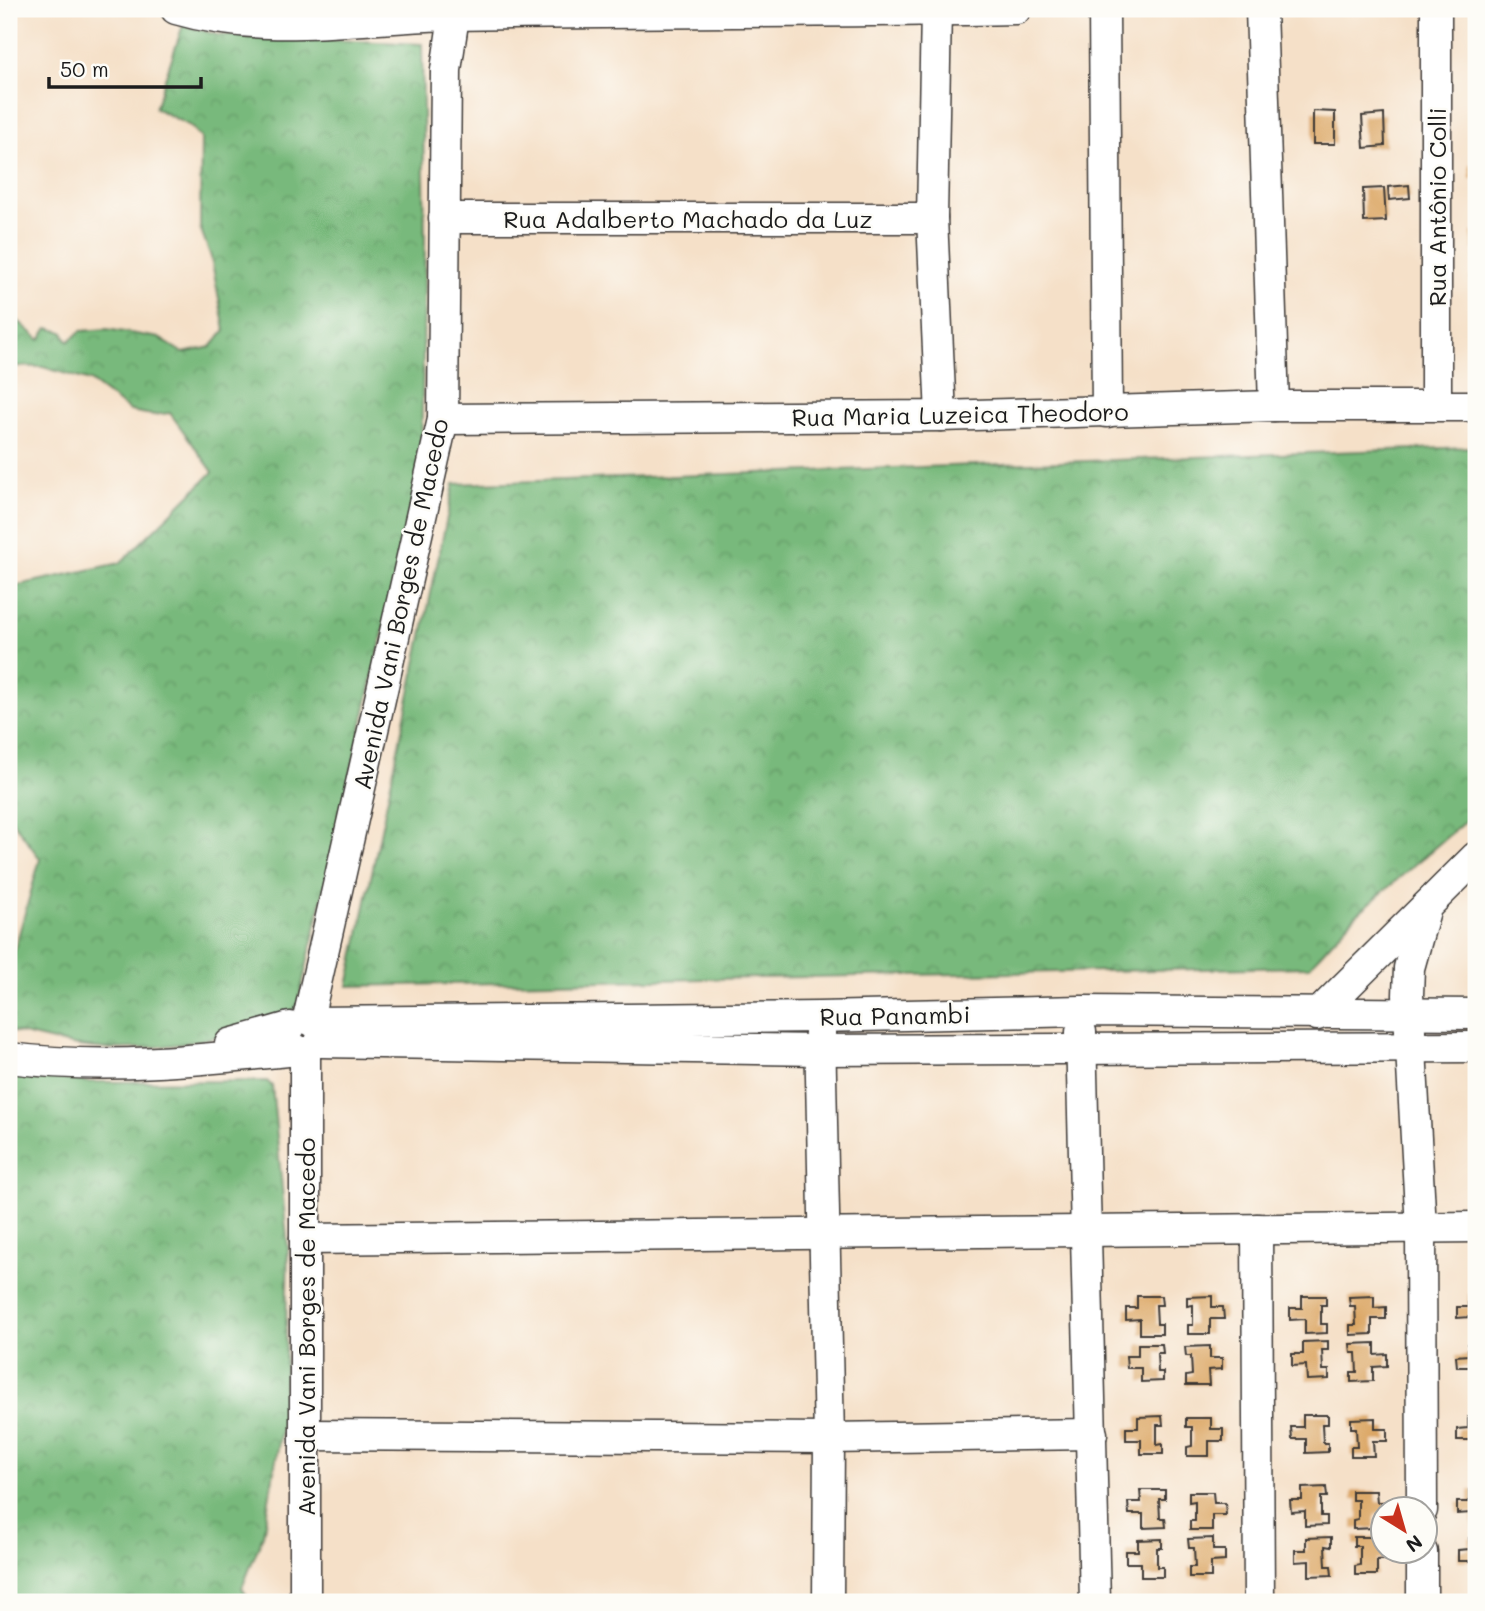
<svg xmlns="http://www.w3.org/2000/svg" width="1485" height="1611" font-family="Mali,sans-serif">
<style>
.forest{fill:url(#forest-crowns);stroke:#4a6a4c;stroke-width:2}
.building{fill:#dba664}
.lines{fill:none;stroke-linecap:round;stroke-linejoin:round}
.minor-casing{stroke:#3d3936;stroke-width:33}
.minor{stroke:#fff;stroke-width:30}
.labels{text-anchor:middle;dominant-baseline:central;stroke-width:5;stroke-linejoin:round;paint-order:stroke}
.street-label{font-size:24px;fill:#1c1c1c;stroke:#fdfcf7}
</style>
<defs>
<pattern id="forest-crowns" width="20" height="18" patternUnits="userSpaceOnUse" patternTransform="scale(1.75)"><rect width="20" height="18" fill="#78b97b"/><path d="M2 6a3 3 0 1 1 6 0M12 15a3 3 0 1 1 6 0" fill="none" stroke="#679e6a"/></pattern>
</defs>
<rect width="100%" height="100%" fill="#fdfcf7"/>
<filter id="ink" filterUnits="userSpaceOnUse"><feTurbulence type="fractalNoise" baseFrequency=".0143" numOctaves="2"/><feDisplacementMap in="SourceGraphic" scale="14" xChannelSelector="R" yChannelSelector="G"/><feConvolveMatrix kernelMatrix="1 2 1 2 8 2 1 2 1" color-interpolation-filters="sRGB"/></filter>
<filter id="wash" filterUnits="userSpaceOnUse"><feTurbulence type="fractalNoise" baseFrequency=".00686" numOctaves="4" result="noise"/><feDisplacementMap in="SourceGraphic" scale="28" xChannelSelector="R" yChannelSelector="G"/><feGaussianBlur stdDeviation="1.57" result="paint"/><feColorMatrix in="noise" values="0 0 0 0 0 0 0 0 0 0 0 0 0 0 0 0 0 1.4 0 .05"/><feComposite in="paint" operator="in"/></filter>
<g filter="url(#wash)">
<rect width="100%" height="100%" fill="#f5e0c8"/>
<g class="forest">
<path d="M183,25L218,35L422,44L425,241L421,466L298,1003L291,1016C227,1036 162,1053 94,1048C66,1046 36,1036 9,1031V970L40,859L9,816V587L120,563L213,472L170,413L152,415L130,411L90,381L43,367L9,366V313L40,340L48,328L63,332L68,342L81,331L107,329L159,338L183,353L211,347L225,330L211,257L200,227L201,138L190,126L155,108Z"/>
<polygon points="1471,447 1476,465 1476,812 1356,915 1309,967 348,986 454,484"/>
<polygon points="9,1073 86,1082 267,1081 272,1086 288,1248 284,1413 263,1535 242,1588 251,1602 9,1602"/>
</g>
<g id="blocks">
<g class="building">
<polygon points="1313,111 1335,112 1335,144 1313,144"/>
<polygon points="1384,114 1385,146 1364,148 1362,116"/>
<polygon points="1476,163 1476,179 1470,179 1469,164"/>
<polygon points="1409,185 1410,198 1389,200 1388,187"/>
<polygon points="1384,188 1386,221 1364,222 1363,189"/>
<polygon points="1471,232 1476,232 1476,249 1473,249"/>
<polygon points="1470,276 1476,276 1476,294 1472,294"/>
<polygon points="1468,1294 1476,1294 1476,1332 1470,1332 1470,1317 1457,1318 1457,1307 1468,1307"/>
<polygon points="1137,1296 1161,1296 1162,1305 1156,1305 1157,1324 1162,1324 1162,1334 1140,1334 1140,1319 1126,1320 1126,1308 1137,1308"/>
<polygon points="1212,1296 1212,1307 1223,1307 1224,1319 1210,1319 1210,1334 1188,1334 1188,1325 1193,1325 1193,1305 1187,1306 1187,1297"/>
<polygon points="1302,1296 1326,1296 1326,1305 1321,1305 1321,1324 1327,1324 1327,1333 1305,1334 1305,1319 1290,1320 1290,1308 1302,1308"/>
<polygon points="1374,1296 1374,1308 1386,1307 1386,1319 1372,1319 1372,1334 1350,1335 1350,1325 1356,1325 1355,1306 1350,1306 1349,1297"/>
<polygon points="1328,1341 1328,1350 1322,1350 1323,1370 1329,1370 1329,1379 1307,1380 1306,1365 1292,1366 1292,1354 1303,1354 1303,1342"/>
<polygon points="1375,1343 1375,1355 1387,1354 1387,1366 1373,1367 1373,1381 1351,1382 1351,1372 1357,1372 1356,1353 1351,1353 1350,1344"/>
<polygon points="1476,1343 1476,1381 1471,1382 1471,1367 1457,1367 1456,1356 1468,1355 1468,1344"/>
<polygon points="1138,1344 1162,1344 1163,1353 1157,1353 1158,1372 1163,1372 1163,1381 1141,1382 1141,1368 1127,1368 1126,1356 1138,1356"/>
<polygon points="1210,1346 1210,1358 1222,1358 1222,1369 1208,1370 1209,1385 1186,1385 1186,1376 1192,1375 1191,1356 1186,1356 1185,1347"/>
<polygon points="1303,1415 1328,1415 1328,1424 1322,1424 1323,1443 1328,1443 1328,1452 1306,1453 1306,1439 1292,1439 1291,1427 1303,1427"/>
<polygon points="1162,1416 1163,1425 1157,1425 1157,1445 1163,1444 1163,1454 1141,1454 1141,1440 1126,1440 1126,1428 1138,1428 1138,1417"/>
<polygon points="1468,1417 1476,1417 1476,1455 1472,1455 1471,1440 1457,1440 1457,1429 1468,1428"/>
<polygon points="1186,1418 1211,1418 1211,1429 1223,1429 1223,1441 1209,1441 1209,1456 1187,1456 1187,1447 1192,1446 1192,1427 1186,1427"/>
<polygon points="1375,1418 1375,1429 1387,1429 1387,1441 1373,1441 1374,1456 1351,1456 1351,1447 1357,1447 1356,1428 1351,1428 1351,1419"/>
<polygon points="1326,1487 1327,1497 1321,1497 1321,1516 1327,1516 1327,1525 1305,1526 1305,1511 1291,1512 1290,1500 1302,1500 1302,1488"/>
<polygon points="1140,1490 1165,1490 1165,1499 1159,1499 1160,1518 1165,1518 1166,1527 1143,1528 1143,1514 1129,1514 1128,1502 1141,1502"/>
<polygon points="1469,1490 1476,1490 1476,1528 1472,1528 1471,1513 1457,1514 1457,1502 1469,1502"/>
<polygon points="1352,1491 1376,1491 1377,1502 1389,1502 1389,1510 1375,1514 1375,1528 1353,1529 1353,1520 1358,1519 1358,1500 1352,1500"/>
<polygon points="1189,1492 1213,1492 1214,1503 1225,1503 1226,1515 1212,1515 1212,1530 1190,1530 1190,1521 1195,1521 1195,1501 1189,1502"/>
<polygon points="1331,1537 1331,1547 1325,1546 1326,1566 1331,1566 1332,1575 1309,1576 1309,1561 1295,1562 1295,1550 1306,1550 1306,1538"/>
<polygon points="1354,1537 1379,1537 1379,1548 1391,1552 1391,1559 1377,1560 1377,1575 1355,1575 1355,1566 1360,1565 1360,1546 1354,1546"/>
<polygon points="1213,1538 1213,1550 1225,1550 1225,1561 1211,1562 1211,1577 1189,1577 1189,1567 1195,1567 1194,1548 1189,1548 1188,1539"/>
<polygon points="1469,1538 1476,1538 1476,1575 1473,1575 1472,1561 1458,1561 1458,1550 1470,1549"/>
<polygon points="1162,1539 1162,1548 1157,1548 1157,1567 1163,1567 1163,1577 1141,1577 1141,1563 1126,1563 1126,1551 1138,1551 1138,1540"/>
</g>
</g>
</g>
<g filter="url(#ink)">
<use href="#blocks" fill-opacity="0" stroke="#3d3936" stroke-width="2"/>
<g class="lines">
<defs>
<g id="minor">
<path d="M176,9C268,36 360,17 454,15C641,11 829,13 1016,9"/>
<polyline points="1104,9 1107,412"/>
<polyline points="1261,9 1274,406"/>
<polyline points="1436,9 1436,405"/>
<polyline points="936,10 932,218 941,416"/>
<polyline points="444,218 932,218"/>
<polyline points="443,419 941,416 1274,406 1476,406"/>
<polyline points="1317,1015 1476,857"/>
<polyline points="308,1019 443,419 446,70 455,9"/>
<polyline points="314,1022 819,1017 1081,1011 1476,1014"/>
<polyline points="820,1032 829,1438 828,1602"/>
<polyline points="1081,1032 1095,1602"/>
<polyline points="320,1042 820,1050 1476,1047"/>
<polyline points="230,1044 290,1027"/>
<polyline points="305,1052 305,1602"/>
<path d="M9,1058C105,1070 201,1060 297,1050"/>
<polyline points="1257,1229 1259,1602"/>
<polyline points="305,1239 1476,1227"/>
<polyline points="305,1435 829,1438 1092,1434"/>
<polyline points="1422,1510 1421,1228 1408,995 1409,968 1426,907"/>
<polyline points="1422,1552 1422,1602"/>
</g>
</defs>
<use href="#minor" class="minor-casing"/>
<use href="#minor" class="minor"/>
</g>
</g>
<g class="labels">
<g class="street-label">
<text transform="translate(1436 207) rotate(-90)">Rua Antônio Colli</text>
<text x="688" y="218">Rua Adalberto Machado da Luz</text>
<text transform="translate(960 414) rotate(-1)">Rua Maria Luzeica Theodoro</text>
<text transform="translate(400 604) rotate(-78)">Avenida Vani Borges de Macedo</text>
<text transform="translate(895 1015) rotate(-1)">Rua Panambi</text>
<text transform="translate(305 1327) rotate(-90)">Avenida Vani Borges de Macedo</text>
</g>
</g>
<rect width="1485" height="1611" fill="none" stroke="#fdfcf7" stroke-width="35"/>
<g transform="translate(1404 1530) rotate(143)"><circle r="33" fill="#fdfcf7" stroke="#a3a29f" stroke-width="2"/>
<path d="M0-5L12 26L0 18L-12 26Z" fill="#c8321e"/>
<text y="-10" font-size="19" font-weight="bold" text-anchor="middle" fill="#1c1c1c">N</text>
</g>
<path d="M49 77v10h152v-10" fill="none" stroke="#1c1c1c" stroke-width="3.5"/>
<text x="60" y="77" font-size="21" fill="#1c1c1c" stroke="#fdfcf7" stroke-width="5" paint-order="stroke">50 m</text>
</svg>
